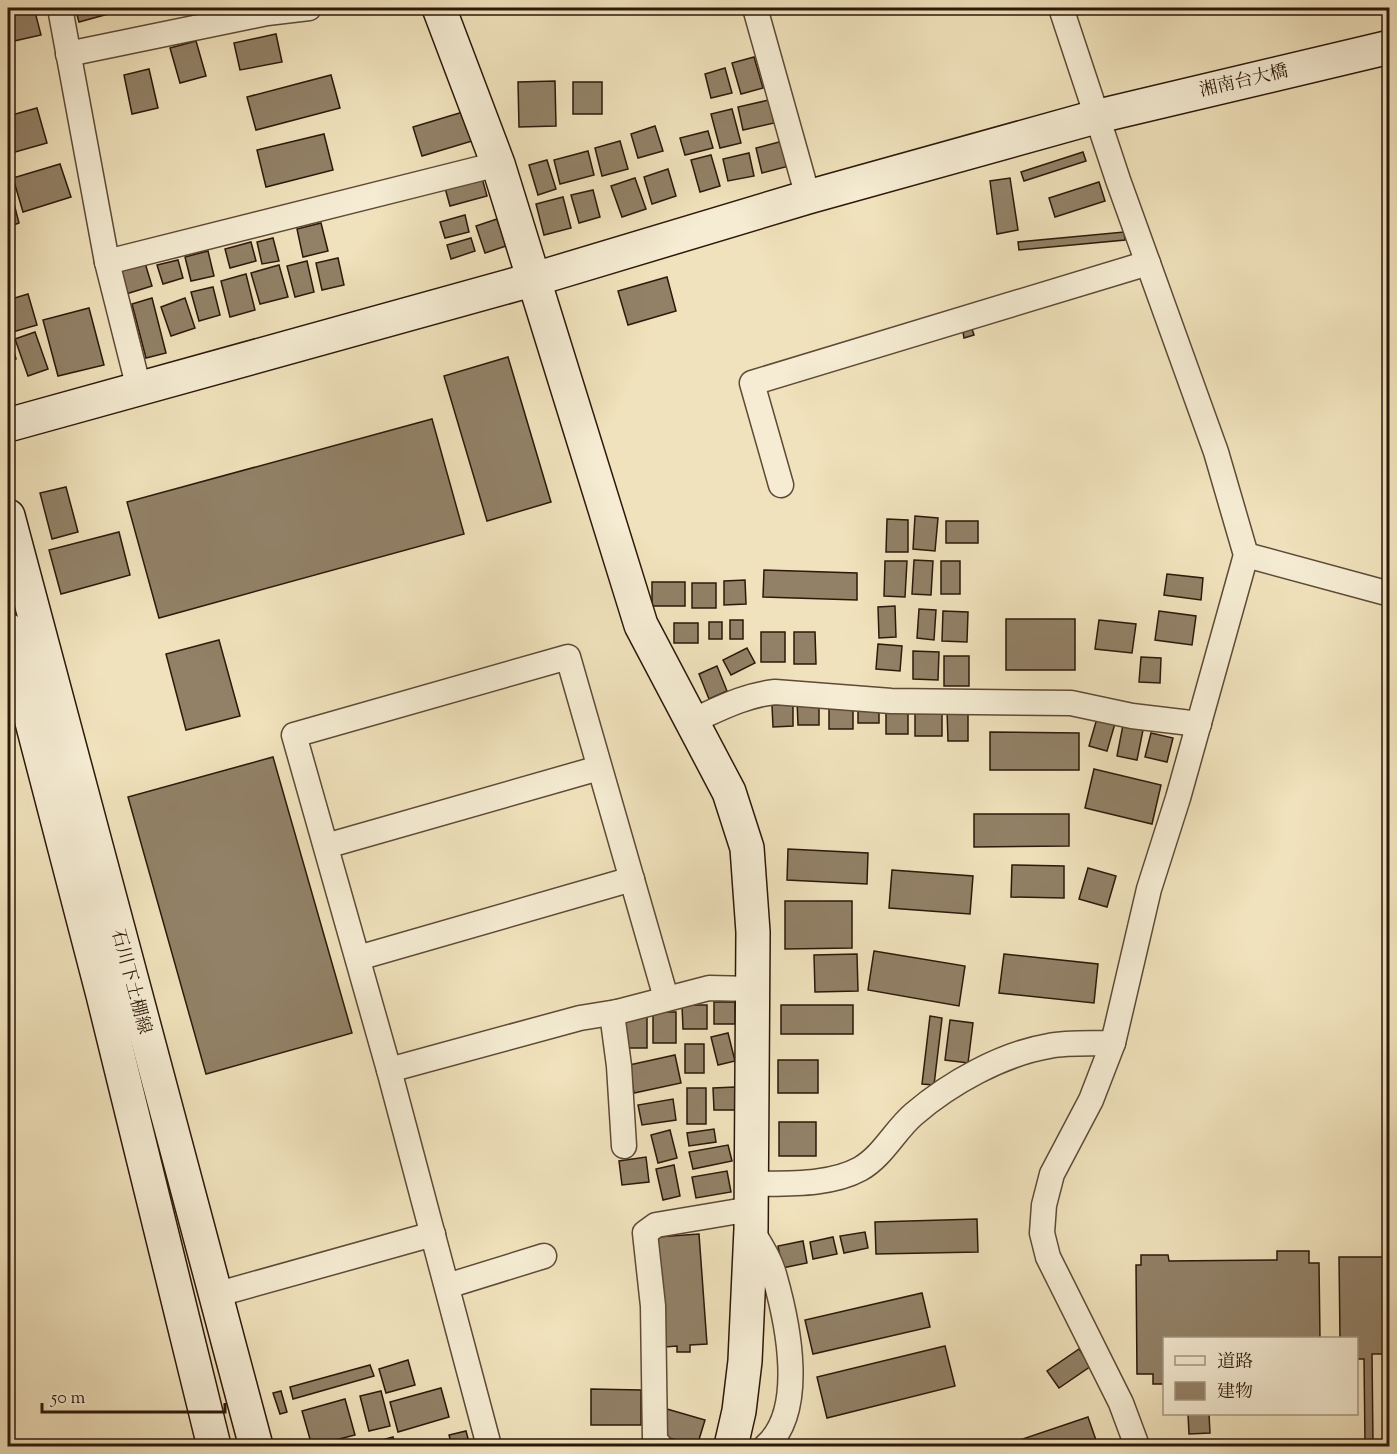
<svg xmlns="http://www.w3.org/2000/svg" width="1397" height="1454" font-family="'Sorts Mill Goudy','Noto Serif JP',serif">
<style>
.building{fill:#928167;stroke:#2d180a;stroke-width:1.5}
.lines{fill:none;stroke-linecap:round;stroke-linejoin:round}
.street-casing{stroke:#5e4a36;stroke-width:27}
.secondary-casing{stroke:#2d180a;stroke-width:36}
.street{stroke:#f5ecd3;stroke-width:24}
.secondary{stroke:#f5ecd3;stroke-width:33}
.labels{text-anchor:middle;dominant-baseline:central;stroke-width:5;stroke-linejoin:round;paint-order:stroke}
.street-label{font-size:18px;fill:#2d180a;stroke:#f5ecd3}
</style>
<rect width="100%" height="100%" fill="#f0e2bc"/>
<filter id="stains"><feTurbulence type="fractalNoise" baseFrequency=".00333" numOctaves="4"/><feColorMatrix values="0 0 0 0 .2 0 0 0 0 .09 0 0 0 0 .02 0 0 0 .5 -.17"/></filter>
<radialGradient id="worn" r=".72"><stop offset=".6" stop-color="#630" stop-opacity="0"/><stop offset="1" stop-color="#630" stop-opacity=".3"/></radialGradient>
<g class="building">
<polygon points="8,8 34,8 41,35 14,41"/>
<polygon points="75,8 117,8 119,11 79,22"/>
<polygon points="276,34 282,62 240,70 234,43"/>
<polygon points="196,41 206,76 180,83 170,48"/>
<polygon points="754,57 763,88 741,94 732,63"/>
<polygon points="725,68 732,93 711,98 705,74"/>
<polygon points="149,69 158,108 132,114 124,75"/>
<polygon points="331,75 340,108 256,130 247,97"/>
<polygon points="555,81 556,126 519,127 518,82"/>
<rect x="573" y="82" width="29" height="32"/>
<polygon points="769,100 774,123 743,130 738,107"/>
<polygon points="37,108 47,143 8,154 8,116"/>
<polygon points="732,109 741,143 720,148 711,114"/>
<polygon points="463,112 472,141 422,156 413,127"/>
<polygon points="655,126 663,151 638,158 631,134"/>
<polygon points="708,131 713,148 685,155 680,138"/>
<polygon points="324,134 333,170 266,187 257,150"/>
<polygon points="620,141 628,169 602,176 595,148"/>
<polygon points="783,141 789,166 762,173 756,148"/>
<polygon points="588,151 594,175 560,184 554,160"/>
<polygon points="1083,152 1086,161 1024,181 1021,172"/>
<polygon points="749,153 754,176 728,181 723,159"/>
<polygon points="711,155 720,186 700,192 691,160"/>
<polygon points="547,160 556,189 538,195 529,165"/>
<polygon points="60,164 71,197 23,212 13,178"/>
<polygon points="668,169 676,196 652,204 644,177"/>
<polygon points="482,178 487,196 450,206 445,188"/>
<polygon points="635,178 646,209 622,217 611,186"/>
<polygon points="1010,178 1018,230 997,234 990,181"/>
<polygon points="1099,182 1105,201 1055,217 1049,198"/>
<polygon points="593,190 600,217 579,223 571,195"/>
<polygon points="8,192 11,192 19,223 8,227"/>
<polygon points="563,197 571,228 544,235 536,204"/>
<polygon points="465,215 469,232 445,238 440,222"/>
<polygon points="497,219 506,246 485,253 476,226"/>
<polygon points="321,223 328,251 303,257 297,229"/>
<polygon points="1124,232 1125,240 1019,250 1018,242"/>
<polygon points="273,238 279,261 262,264 257,242"/>
<polygon points="471,238 475,251 451,259 447,245"/>
<polygon points="251,242 256,261 230,268 225,249"/>
<polygon points="208,251 214,276 191,281 185,257"/>
<polygon points="338,258 344,285 322,290 316,263"/>
<polygon points="178,260 183,278 163,284 157,265"/>
<polygon points="307,261 314,292 295,297 287,266"/>
<polygon points="145,263 152,286 126,294 119,270"/>
<polygon points="279,265 288,297 260,304 251,273"/>
<polygon points="246,274 255,310 230,317 221,281"/>
<polygon points="667,277 676,311 628,325 618,291"/>
<polygon points="213,287 220,315 199,321 191,292"/>
<polygon points="28,294 37,325 9,333 16,359 8,361 8,300"/>
<polygon points="152,298 166,353 146,358 132,304"/>
<polygon points="185,298 195,328 171,336 161,307"/>
<polygon points="89,308 104,365 58,376 43,320"/>
<polygon points="972,329 974,335 964,338 963,332"/>
<polygon points="35,332 48,369 28,376 15,339"/>
<polygon points="508,357 551,502 487,521 444,376"/>
<polygon points="432,419 464,534 159,618 127,502"/>
<polygon points="66,487 78,532 52,539 40,493"/>
<polygon points="915,516 938,518 935,551 913,549"/>
<polygon points="887,519 908,520 908,552 886,552"/>
<rect x="946" y="521" width="32" height="22"/>
<polygon points="119,532 130,575 61,594 49,550"/>
<polygon points="914,560 933,561 931,595 912,594"/>
<polygon points="885,561 907,561 905,597 884,596"/>
<rect x="941" y="561" width="19" height="33"/>
<polygon points="764,570 857,573 857,600 763,597"/>
<polygon points="1167,574 1203,578 1201,600 1164,595"/>
<polygon points="745,580 746,604 724,605 724,581"/>
<rect x="652" y="582" width="33" height="24"/>
<rect x="692" y="583" width="24" height="25"/>
<polygon points="895,606 896,637 879,638 878,607"/>
<polygon points="919,609 936,610 934,640 917,638"/>
<polygon points="943,611 968,612 967,642 942,641"/>
<polygon points="1159,611 1196,616 1192,645 1155,640"/>
<rect x="1006" y="619" width="69" height="51"/>
<rect x="730" y="620" width="13" height="19"/>
<polygon points="1099,620 1136,624 1132,653 1095,649"/>
<rect x="709" y="622" width="13" height="17"/>
<rect x="674" y="623" width="24" height="20"/>
<rect x="761" y="632" width="24" height="30"/>
<polygon points="794,632 815,632 816,664 794,664"/>
<polygon points="219,640 240,716 186,730 166,654"/>
<polygon points="878,644 902,646 900,671 876,669"/>
<polygon points="747,648 755,663 731,675 723,660"/>
<polygon points="913,651 939,652 938,680 913,679"/>
<rect x="944" y="656" width="25" height="30"/>
<polygon points="1141,657 1161,658 1160,683 1139,682"/>
<polygon points="717,666 727,691 709,699 699,674"/>
<polygon points="819,699 819,725 798,725 797,700"/>
<polygon points="793,704 793,726 773,727 772,705"/>
<polygon points="858,705 879,706 879,723 858,723"/>
<rect x="829" y="706" width="24" height="23"/>
<rect x="915" y="708" width="27" height="28"/>
<rect x="886" y="710" width="22" height="24"/>
<polygon points="947,710 968,710 968,741 948,741"/>
<polygon points="1098,715 1116,720 1107,751 1089,746"/>
<polygon points="1123,725 1143,730 1137,760 1117,756"/>
<polygon points="990,732 1079,733 1079,770 990,770"/>
<polygon points="1151,733 1173,738 1167,762 1145,757"/>
<polygon points="273,757 352,1033 206,1074 128,797"/>
<polygon points="1094,769 1161,785 1152,824 1085,808"/>
<polygon points="974,814 1069,814 1069,846 974,847"/>
<polygon points="788,849 868,853 867,884 787,880"/>
<polygon points="1012,865 1064,866 1064,898 1011,897"/>
<polygon points="1088,868 1116,876 1107,907 1079,899"/>
<polygon points="892,870 973,876 970,914 889,908"/>
<polygon points="785,901 852,901 852,948 785,949"/>
<polygon points="874,951 965,966 959,1006 868,990"/>
<polygon points="857,954 858,991 815,992 814,955"/>
<polygon points="1004,954 1098,964 1094,1003 999,993"/>
<rect x="714" y="1002" width="21" height="22"/>
<polygon points="682,1005 707,1005 707,1029 683,1029"/>
<rect x="781" y="1005" width="72" height="29"/>
<rect x="653" y="1012" width="23" height="31"/>
<rect x="625" y="1016" width="22" height="32"/>
<polygon points="930,1016 942,1018 934,1085 922,1084"/>
<polygon points="950,1020 973,1023 968,1063 945,1060"/>
<polygon points="728,1033 735,1061 718,1065 711,1037"/>
<rect x="685" y="1044" width="19" height="29"/>
<polygon points="675,1055 681,1083 634,1093 629,1065"/>
<rect x="778" y="1060" width="40" height="33"/>
<polygon points="735,1087 736,1110 714,1110 713,1088"/>
<rect x="687" y="1088" width="19" height="36"/>
<polygon points="673,1099 676,1120 642,1125 638,1105"/>
<rect x="779" y="1122" width="37" height="34"/>
<polygon points="714,1129 716,1142 689,1146 687,1133"/>
<polygon points="670,1130 677,1158 658,1163 651,1135"/>
<polygon points="728,1145 732,1161 693,1169 689,1152"/>
<polygon points="646,1157 649,1182 622,1185 619,1161"/>
<polygon points="674,1165 680,1196 663,1200 656,1169"/>
<polygon points="727,1171 731,1192 696,1198 692,1177"/>
<polygon points="977,1219 978,1252 876,1254 875,1222"/>
<polygon points="865,1232 868,1248 844,1253 840,1236"/>
<polygon points="699,1234 707,1344 690,1345 690,1352 677,1352 677,1346 665,1347 657,1237"/>
<polygon points="833,1237 837,1254 813,1259 810,1242"/>
<polygon points="803,1241 807,1263 782,1268 778,1246"/>
<polygon points="1277,1251 1309,1251 1309,1263 1319,1263 1320,1338 1164,1338 1164,1384 1153,1384 1153,1374 1137,1374 1136,1265 1141,1265 1141,1255 1168,1255 1169,1261 1277,1260"/>
<polygon points="1339,1257 1390,1257 1390,1354 1372,1354 1373,1444 1390,1444 1390,1446 1355,1446 1355,1444 1365,1444 1364,1359 1356,1359 1356,1338 1340,1338"/>
<polygon points="922,1293 930,1327 813,1354 805,1320"/>
<polygon points="945,1346 955,1386 827,1418 817,1377"/>
<polygon points="1079,1349 1091,1366 1059,1388 1047,1371"/>
<polygon points="408,1360 415,1385 386,1393 379,1369"/>
<polygon points="370,1365 374,1376 293,1399 290,1387"/>
<polygon points="441,1388 449,1417 398,1432 390,1402"/>
<polygon points="591,1389 641,1390 641,1425 591,1425"/>
<polygon points="281,1391 287,1412 280,1414 273,1393"/>
<polygon points="381,1391 390,1426 369,1431 360,1396"/>
<polygon points="345,1399 355,1435 312,1446 302,1411"/>
<polygon points="667,1409 705,1420 697,1446 659,1435"/>
<polygon points="1188,1414 1209,1414 1210,1433 1189,1434"/>
<polygon points="1088,1417 1098,1446 1006,1446 1005,1445"/>
<polygon points="466,1431 470,1446 452,1446 449,1435"/>
<polygon points="393,1437 396,1446 361,1446"/>
<polygon points="834,1443 967,1444 967,1446 834,1446"/>
</g>
<g class="lines">
<defs>
<g id="street">
<polyline points="60,8 107,262 139,389"/>
<polyline points="755,8 808,197"/>
<polyline points="1061,8 1118,180 1216,452 1246,555 1178,798 1149,889 1113,1043 1091,1100 1052,1174 1044,1205 1042,1233 1048,1257 1121,1403 1137,1446"/>
<polyline points="68,54 267,13 309,8"/>
<polyline points="107,262 498,164"/>
<polyline points="781,485 752,383 1148,263"/>
<polyline points="1246,555 1390,594"/>
<path d="M692,721C719,709 745,695 775,692L891,701L1071,703L1132,716L1199,724"/>
<polyline points="326,846 599,768"/>
<polyline points="358,958 632,879"/>
<polyline points="389,1070 580,1018 617,1012"/>
<polyline points="624,1146 619,1066 613,1021 617,1012 709,988 753,989"/>
<path d="M751,1184C785,1183 829,1186 860,1169C883,1156 895,1130 914,1114C950,1083 1002,1054 1049,1046C1069,1042 1092,1044 1113,1043"/>
<path d="M751,1229C760,1244 771,1261 775,1278C788,1324 806,1411 766,1446"/>
<polyline points="447,1286 544,1256"/>
<polyline points="215,1295 433,1234"/>
<polyline points="489,1446 389,1070 294,735 568,657 666,998"/>
<polyline points="660,1446 655,1440 653,1306 645,1233 656,1225 751,1209"/>
</g>
<g id="secondary">
<polyline points="439,8 498,164 641,625 729,792 747,848 753,932 751,1229 745,1361 739,1411 731,1446"/>
<polyline points="8,425 535,279 808,197 1099,116 1390,47"/>
<polyline points="8,516 256,1446"/>
<polyline points="8,630 103,995 214,1446"/>
</g>
</defs>
<use href="#street" class="street-casing"/>
<use href="#secondary" class="secondary-casing"/>
<use href="#street" class="street"/>
<use href="#secondary" class="secondary"/>
</g>
<g class="labels">
<g class="street-label">
<text transform="translate(1244 82) rotate(-13)">湘南台大橋</text>
<text transform="translate(130 982) rotate(75)">石川下土棚線</text>
</g>
</g>
<rect width="1397" height="1454" fill="none" stroke="#f0e2bc" stroke-width="30"/>
<rect x="9" y="9" width="1379" height="1436" fill="none" stroke="#2d180a" stroke-width="3"/>
<rect x="15" y="15" width="1367" height="1424" fill="none" stroke="#2d180a" stroke-width="1.5"/>
<rect x="1163" y="1337" width="195" height="78" fill="#f5ecd3" stroke="#a59783" stroke-width="1.5"/>
<rect x="1175" y="1356" width="30" height="9" fill="#f5ecd3" stroke="#a59783" stroke-width="1.5"/>
<text x="1217" y="1367" font-size="18" fill="#2d180a">道路</text>
<rect x="1175" y="1382" width="30" height="18" fill="#928167" stroke="#a59783" stroke-width="1.5"/>
<text x="1217" y="1397" font-size="18" fill="#2d180a">建物</text>
<path d="M42 1403v9h183v-9" fill="none" stroke="#2d180a" stroke-width="3"/>
<text x="51" y="1403" font-size="18" fill="#2d180a" stroke="#f5ecd3" stroke-width="4.5" paint-order="stroke">50 m</text>
<rect width="100%" height="100%" filter="url(#stains)"/>
<rect width="100%" height="100%" fill="url(#worn)"/>
</svg>
